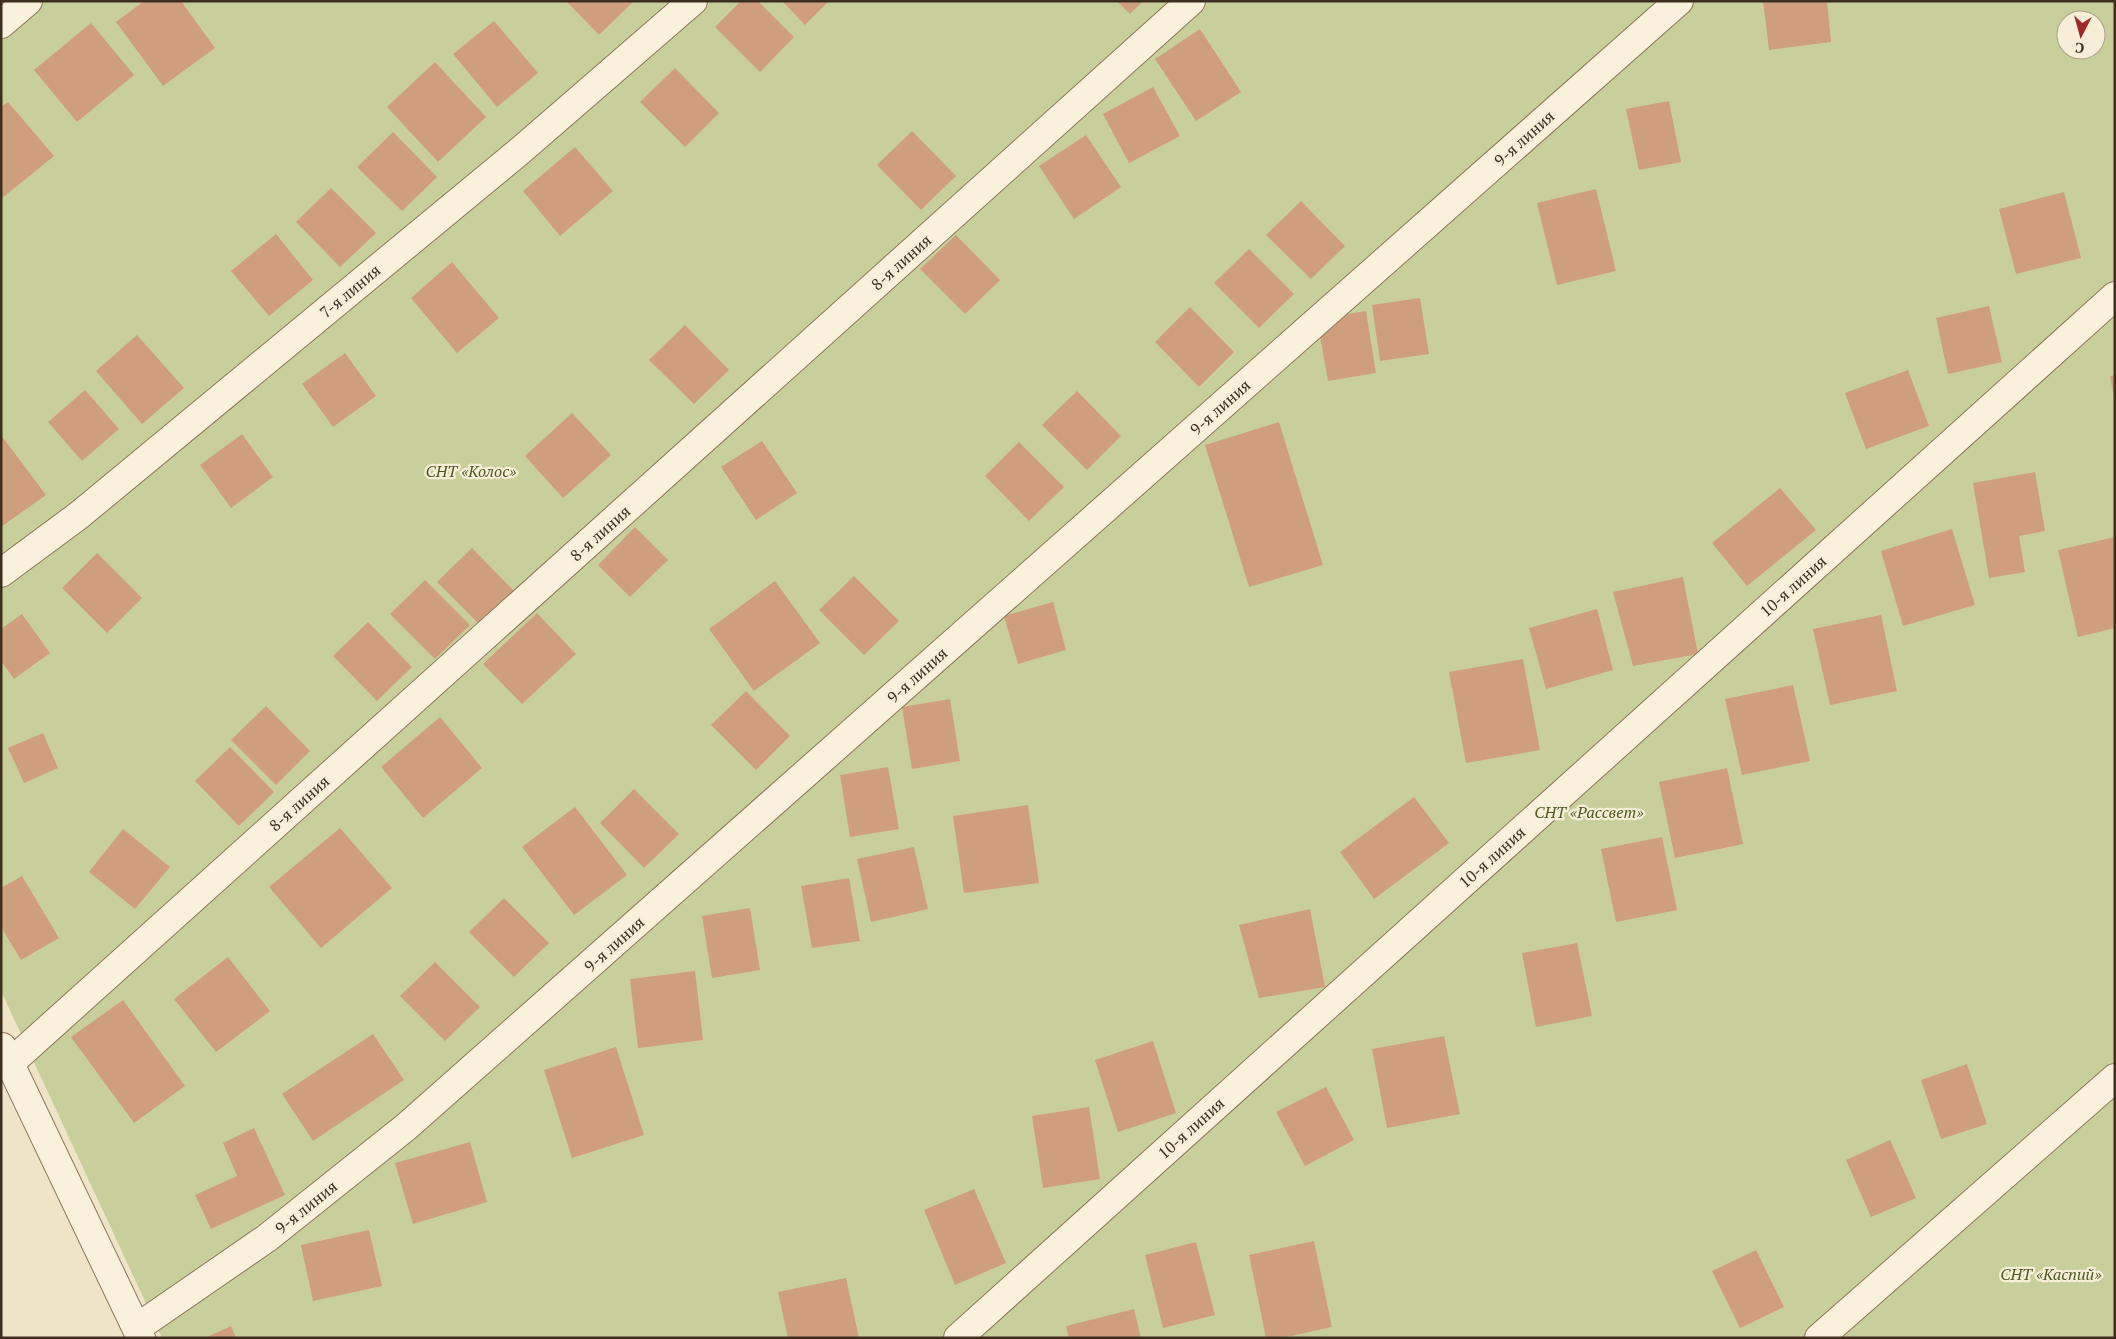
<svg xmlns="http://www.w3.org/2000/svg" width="2116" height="1339" font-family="'PT Serif',serif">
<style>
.green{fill:#c9cf9b;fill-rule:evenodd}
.building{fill:#cf9f7d}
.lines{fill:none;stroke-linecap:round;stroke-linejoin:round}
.minor-casing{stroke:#8d765c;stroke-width:30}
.minor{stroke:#faf1dc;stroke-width:28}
.labels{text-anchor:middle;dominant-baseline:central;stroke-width:4.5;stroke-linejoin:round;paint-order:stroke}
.street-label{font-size:16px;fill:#3d2e20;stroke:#f7eed8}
.park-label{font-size:16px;font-style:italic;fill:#4d5a26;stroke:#f7eed8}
</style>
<rect width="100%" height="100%" fill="#f0e4c8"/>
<path class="green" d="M1,1H2115V1338H162L1,991ZM2066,20H2096V50H2066Z"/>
<g class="building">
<polygon points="144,1 181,1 215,48 163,86 116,22"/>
<polygon points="566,1 634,1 599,35"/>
<polygon points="741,1 758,1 794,37 760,72 715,27"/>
<polygon points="782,1 829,1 805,25"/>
<polygon points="1117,1 1143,1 1130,14"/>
<polygon points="1763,1 1827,1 1831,42 1769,50"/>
<polygon points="494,21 538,73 497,107 453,54"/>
<polygon points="91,23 134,75 77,122 34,70"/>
<polygon points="1200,29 1241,92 1196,121 1155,59"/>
<polygon points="435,62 486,117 438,162 387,107"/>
<polygon points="675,68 719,113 685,147 640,102"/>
<polygon points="1153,87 1180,136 1129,163 1103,114"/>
<polygon points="1669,101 1681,162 1639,170 1626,109"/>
<polygon points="8,102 54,156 1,199 1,107"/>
<polygon points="912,131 956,176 921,210 877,165"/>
<polygon points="393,132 437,177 402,211 357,167"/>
<polygon points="1086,135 1121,187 1074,219 1039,166"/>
<polygon points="575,147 613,191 560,236 523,191"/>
<polygon points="331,188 376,233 340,267 296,222"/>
<polygon points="1596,189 1616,271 1557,285 1537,203"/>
<polygon points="2064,192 2081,258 2016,274 1999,209"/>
<polygon points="1301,201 1345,246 1311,279 1266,235"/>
<polygon points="276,234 313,280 269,316 231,271"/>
<polygon points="956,235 1000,280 965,314 920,269"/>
<polygon points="1249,249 1294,294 1259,328 1214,283"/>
<polygon points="452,262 499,318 457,353 411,298"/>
<polygon points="1420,298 1429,354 1380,361 1372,305"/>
<polygon points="1989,306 2002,362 1948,374 1936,318"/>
<polygon points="1190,307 1234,352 1199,387 1155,342"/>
<polygon points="1366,311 1376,373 1328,381 1317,319"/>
<polygon points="685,325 729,370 694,404 649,360"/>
<polygon points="137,335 184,388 142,424 96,371"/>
<polygon points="345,353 376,396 333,427 302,384"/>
<polygon points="1908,370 1929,426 1866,449 1845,393"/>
<polygon points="2115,375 2115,397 2114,397 2110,376"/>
<polygon points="85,390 119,429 82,461 48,422"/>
<polygon points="1077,391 1121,436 1087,470 1042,425"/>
<polygon points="572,413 611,455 563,498 525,456"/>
<polygon points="1279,422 1323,565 1249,587 1205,445"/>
<polygon points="242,434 273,477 231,508 200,465"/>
<polygon points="1,435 46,495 1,527"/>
<polygon points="762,441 797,493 756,520 721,467"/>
<polygon points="1019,442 1064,487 1029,521 985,476"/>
<polygon points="2035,472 2045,531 2019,536 2025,572 1989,578 1973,483"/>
<polygon points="1780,488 1816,530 1747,586 1712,543"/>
<polygon points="635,527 668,560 630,597 598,565"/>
<polygon points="1952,529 1975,605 1903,626 1881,551"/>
<polygon points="2115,537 2115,628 2078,637 2058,550"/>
<polygon points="472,548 516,593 482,627 437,582"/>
<polygon points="97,553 142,598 107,633 62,588"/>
<polygon points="854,576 899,621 864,655 819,610"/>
<polygon points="1683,577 1698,654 1633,666 1613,592"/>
<polygon points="425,580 470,625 435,659 390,614"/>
<polygon points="775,581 820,643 754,691 709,629"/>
<polygon points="1053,602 1066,650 1018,664 1004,616"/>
<polygon points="1597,609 1613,670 1546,689 1529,628"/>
<polygon points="537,613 576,654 522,704 483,664"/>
<polygon points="22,614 50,653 14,679 1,661 1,629"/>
<polygon points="1881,615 1897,691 1830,705 1813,629"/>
<polygon points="368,622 412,667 377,701 333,656"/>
<polygon points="1523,659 1540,750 1466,763 1449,672"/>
<polygon points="1793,685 1810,761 1742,775 1725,699"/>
<polygon points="746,691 790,736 756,770 711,725"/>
<polygon points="950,699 960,761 912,769 902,707"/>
<polygon points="266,706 310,751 276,785 231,740"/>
<polygon points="440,717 482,768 423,818 381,767"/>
<polygon points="43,733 58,768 24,783 8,748"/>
<polygon points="230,747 274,792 239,826 195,781"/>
<polygon points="888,767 899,829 850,837 840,775"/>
<polygon points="1727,768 1743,844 1675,858 1659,782"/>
<polygon points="634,789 679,834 644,868 600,823"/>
<polygon points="1414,797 1449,843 1374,899 1340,852"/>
<polygon points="1028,805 1039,883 964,893 953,816"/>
<polygon points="575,807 627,875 574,915 522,847"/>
<polygon points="340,828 392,888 321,948 269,887"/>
<polygon points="123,829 170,867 135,909 89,872"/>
<polygon points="1662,837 1677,910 1616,922 1601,849"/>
<polygon points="914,847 928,909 871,922 857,859"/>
<polygon points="22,876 59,938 21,960 1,927 1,888"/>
<polygon points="849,878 860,941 812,948 801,886"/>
<polygon points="504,898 549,943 514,977 469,932"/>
<polygon points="750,908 760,970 712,978 702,916"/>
<polygon points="1310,909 1325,987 1259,998 1239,925"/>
<polygon points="1577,943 1592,1016 1536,1027 1522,953"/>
<polygon points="228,957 270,1011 216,1052 174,999"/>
<polygon points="435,962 480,1007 445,1041 400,996"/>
<polygon points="695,971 703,1040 638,1048 630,979"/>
<polygon points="123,1000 185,1086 134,1123 71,1037"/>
<polygon points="373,1034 404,1080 313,1141 282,1094"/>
<polygon points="1444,1036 1460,1114 1387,1128 1372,1049"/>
<polygon points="1153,1041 1176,1113 1118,1132 1095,1060"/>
<polygon points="616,1047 644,1135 572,1158 544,1070"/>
<polygon points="1967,1064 1987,1124 1941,1139 1921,1080"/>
<polygon points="1326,1087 1354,1140 1305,1166 1276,1112"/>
<polygon points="1089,1107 1100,1179 1043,1188 1032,1116"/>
<polygon points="254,1128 285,1195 211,1229 195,1195 237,1176 223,1143"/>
<polygon points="1890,1140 1916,1198 1871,1217 1846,1160"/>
<polygon points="470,1142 487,1202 413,1224 395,1163"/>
<polygon points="974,1189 1006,1263 955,1285 924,1210"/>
<polygon points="369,1230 382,1286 313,1301 301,1245"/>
<polygon points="1314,1241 1332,1327 1282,1338 1266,1338 1249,1255"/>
<polygon points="1196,1242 1215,1315 1163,1328 1145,1255"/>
<polygon points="1756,1250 1784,1307 1740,1328 1712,1271"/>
<polygon points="846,1278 859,1338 788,1338 778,1292"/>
<polygon points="1134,1309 1141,1338 1069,1338 1066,1326"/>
<polygon points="231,1326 236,1338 205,1338"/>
</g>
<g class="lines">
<defs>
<g id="minor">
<polyline points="1,24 28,1"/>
<polyline points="1,573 78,516 521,150 693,1"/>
<polyline points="2,1047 141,1338"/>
<polyline points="9,1064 1191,1"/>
<polyline points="138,1327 267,1238 406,1127 1679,1"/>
<polyline points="958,1338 2115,296"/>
<polyline points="1819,1338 2115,1078"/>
</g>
</defs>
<use href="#minor" class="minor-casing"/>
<use href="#minor" class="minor"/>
</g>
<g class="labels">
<g class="street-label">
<text transform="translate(1524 138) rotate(-42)">9-я линия</text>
<text transform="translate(901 262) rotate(-42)">8-я линия</text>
<text transform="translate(350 291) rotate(-40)">7-я линия</text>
<text transform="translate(1220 407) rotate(-42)">9-я линия</text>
<text transform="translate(600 533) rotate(-42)">8-я линия</text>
<text transform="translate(1793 586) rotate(-42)">10-я линия</text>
<text transform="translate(917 675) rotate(-42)">9-я линия</text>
<text transform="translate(299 803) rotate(-42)">8-я линия</text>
<text transform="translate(1492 857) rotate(-42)">10-я линия</text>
<text transform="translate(614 944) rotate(-42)">9-я линия</text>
<text transform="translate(1191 1128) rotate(-42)">10-я линия</text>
<text transform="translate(306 1207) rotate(-39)">9-я линия</text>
</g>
<g class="park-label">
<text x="471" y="471">СНТ «Колос»</text>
<text x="1589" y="812">СНТ «Рассвет»</text>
<text x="2051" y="1274">СНТ «Каспий»</text>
</g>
</g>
<rect width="2116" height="1339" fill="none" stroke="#3d2e20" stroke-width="5"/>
<g transform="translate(2081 35) rotate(186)"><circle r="24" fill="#f7eed8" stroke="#ada18e"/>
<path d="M0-4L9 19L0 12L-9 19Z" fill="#9e2a2b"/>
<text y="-8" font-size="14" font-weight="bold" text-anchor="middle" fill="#3d2e20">С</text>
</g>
</svg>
